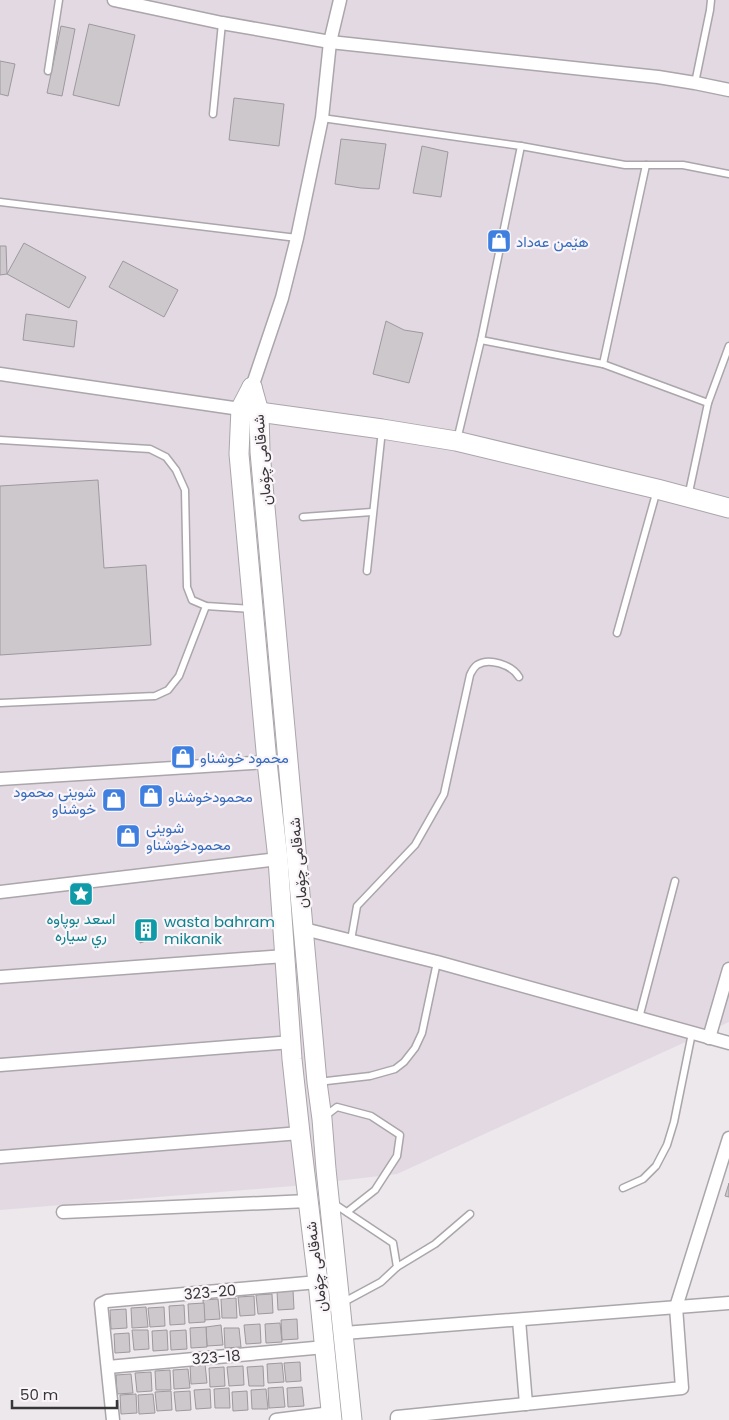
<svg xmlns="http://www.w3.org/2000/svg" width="729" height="1420" font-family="Poppins,Vazirmatn,sans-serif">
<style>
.built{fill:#e3d9e2}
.building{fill:#ccc8cc;stroke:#9d999d}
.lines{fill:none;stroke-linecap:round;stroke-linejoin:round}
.lane-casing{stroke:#aaa6aa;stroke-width:9}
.street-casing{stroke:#aaa6aa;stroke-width:15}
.secondary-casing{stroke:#aaa6aa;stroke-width:21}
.lane{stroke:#fff;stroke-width:6}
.street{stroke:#fff;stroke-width:12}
.secondary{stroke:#fff;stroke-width:19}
.labels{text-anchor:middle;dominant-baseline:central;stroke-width:4.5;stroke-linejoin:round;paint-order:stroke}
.shop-label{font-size:15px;fill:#366cbe;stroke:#faf5f9;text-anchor:start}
.street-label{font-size:15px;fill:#383738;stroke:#faf5f9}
.culture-label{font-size:15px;fill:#0d838f;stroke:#faf5f9}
</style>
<rect width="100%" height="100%" fill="#ece8ec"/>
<polygon class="built" points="0,0 729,0 729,1022 397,1174 293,1186 0,1210"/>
<g class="building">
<polygon points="89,24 135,35 119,106 73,95"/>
<polygon points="61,26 75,29 62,96 47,93"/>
<polygon points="0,61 15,64 8,96 0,94"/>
<polygon points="234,98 284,104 279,146 229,140"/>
<polygon points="341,139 386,144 379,189 361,188 335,184"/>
<polygon points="422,146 448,152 441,197 413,193"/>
<polygon points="24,243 86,277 69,308 7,274"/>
<polygon points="0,246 6,246 7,274 0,275"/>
<polygon points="123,261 178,290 164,317 109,287"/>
<polygon points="26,314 77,321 74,347 23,340"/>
<polygon points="386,321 404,330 423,333 409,383 373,374"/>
<polygon points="98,480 104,568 146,565 151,645 0,655 0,486"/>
<polygon points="153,921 155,938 140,943 138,922"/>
<polygon points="729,1183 729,1197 725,1196"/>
<polygon points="293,1290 294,1309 278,1310 277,1291"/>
<polygon points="272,1294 273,1313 258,1314 256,1295"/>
<polygon points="254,1296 255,1315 240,1316 238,1297"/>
<polygon points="236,1298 237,1318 222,1318 221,1299"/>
<polygon points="218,1299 220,1319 204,1320 203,1300"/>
<polygon points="204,1303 205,1322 189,1323 188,1304"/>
<polygon points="184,1305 185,1324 170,1325 169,1306"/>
<polygon points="146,1307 148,1327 132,1328 131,1308"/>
<polygon points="164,1307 165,1326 150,1327 148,1308"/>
<polygon points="126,1309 127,1328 111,1329 110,1310"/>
<polygon points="297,1319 298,1339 282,1340 281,1320"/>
<polygon points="280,1323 282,1342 266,1343 265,1324"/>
<polygon points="260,1324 261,1343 246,1344 244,1325"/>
<polygon points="221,1325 223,1345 207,1346 206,1327"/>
<polygon points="206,1327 207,1347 191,1348 190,1328"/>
<polygon points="224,1328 239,1328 241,1347 225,1348"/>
<polygon points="132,1330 148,1330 149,1349 134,1350"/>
<polygon points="167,1330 168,1350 153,1351 152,1331"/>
<polygon points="186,1330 187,1349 171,1350 170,1331"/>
<polygon points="129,1333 130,1352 115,1353 114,1334"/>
<polygon points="300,1362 301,1381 286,1382 284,1363"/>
<polygon points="282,1363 284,1382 268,1383 267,1364"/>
<polygon points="205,1364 207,1383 191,1384 190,1365"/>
<polygon points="243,1366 244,1385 229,1386 227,1367"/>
<polygon points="263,1366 264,1386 249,1386 247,1367"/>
<polygon points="224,1367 225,1386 210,1387 209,1368"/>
<polygon points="188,1369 190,1388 174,1389 173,1370"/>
<polygon points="170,1370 171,1390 156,1390 155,1371"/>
<polygon points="151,1372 152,1391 137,1392 135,1373"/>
<polygon points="131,1374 133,1393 117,1394 116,1375"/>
<polygon points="283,1387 285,1407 269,1408 268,1388"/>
<polygon points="302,1387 304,1406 288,1407 287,1388"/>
<polygon points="229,1388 230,1408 215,1408 214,1389"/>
<polygon points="210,1389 211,1408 196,1409 194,1390"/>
<polygon points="266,1389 268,1409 252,1409 251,1390"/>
<polygon points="171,1391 172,1410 157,1411 155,1392"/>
<polygon points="190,1391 191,1410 176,1411 174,1392"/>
<polygon points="247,1391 248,1410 233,1411 232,1392"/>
<polygon points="136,1394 137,1413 121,1414 120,1395"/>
<polygon points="153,1394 155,1413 139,1414 138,1395"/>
</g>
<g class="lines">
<defs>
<g id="lane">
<polyline points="48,71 59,0"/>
<polyline points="695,83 710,10 711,0"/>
<polyline points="213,114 222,23"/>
<polyline points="322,118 521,146 625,165 683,165 729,174"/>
<polyline points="0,202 297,238"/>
<polyline points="481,340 603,364 708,403"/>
<polyline points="603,364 646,165"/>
<polyline points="0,440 150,449 166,457 176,470 185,490 187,587 192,600 206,606 252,609"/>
<polyline points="457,440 481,340 521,146"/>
<polyline points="688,497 708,403 729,346"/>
<polyline points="303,517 372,512"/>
<polyline points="367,571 382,430"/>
<polyline points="617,633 657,490"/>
<polyline points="0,703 155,696 168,690 179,676 206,606"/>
<path d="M351,940L357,906L415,845L444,794L470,675C472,671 473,668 477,665C489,657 512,665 519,677"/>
<polyline points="639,1018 675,881"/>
<polyline points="318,1082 370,1076 395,1069 404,1062 415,1048 422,1033 437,962"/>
<polyline points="324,1117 337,1107 371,1116 400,1135 397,1156 375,1190 347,1212"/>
<polyline points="623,1188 643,1179 656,1166 667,1145 674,1122 692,1033"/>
<polyline points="333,1203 393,1243 397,1267 381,1282 342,1303"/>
<polyline points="397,1267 435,1244 470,1214"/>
</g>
<g id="street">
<polyline points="114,0 222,23 330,42 658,77 695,83 729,90"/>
<polyline points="0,374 247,410"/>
<polyline points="252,387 282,298 297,238 322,118 330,42 340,0"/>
<polyline points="0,779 267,762"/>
<polyline points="0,892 278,859"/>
<polyline points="304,929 437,962 729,1043"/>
<polyline points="0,977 285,956"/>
<polyline points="709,1038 729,969"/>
<polyline points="0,1065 292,1042"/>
<polyline points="0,1157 300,1133"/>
<polyline points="63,1212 308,1201"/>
<polyline points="519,1320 526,1404"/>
<polyline points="344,1333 729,1303"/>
<polyline points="108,1367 325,1347"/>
<polyline points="113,1420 101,1304 107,1301 318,1282"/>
<polyline points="276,1420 331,1413"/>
<polyline points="397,1420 397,1417 682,1388 676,1307 729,1138"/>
</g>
<g id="secondary">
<polyline points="252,387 241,408 239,454 267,762 278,859 292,1059 300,1133 318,1282 332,1420"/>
<polyline points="252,387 259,412 260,452 317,1082 322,1119 326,1169 352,1420"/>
<polyline points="259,412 382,429 456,441 657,489 729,508"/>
</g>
</defs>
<use href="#lane" class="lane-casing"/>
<use href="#street" class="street-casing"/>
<use href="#secondary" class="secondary-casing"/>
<use href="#lane" class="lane"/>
<use href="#street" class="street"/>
<use href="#secondary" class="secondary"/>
</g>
<defs>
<symbol id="shop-square" viewBox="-11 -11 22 22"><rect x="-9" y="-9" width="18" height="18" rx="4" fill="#3f7fe0" stroke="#faf5f9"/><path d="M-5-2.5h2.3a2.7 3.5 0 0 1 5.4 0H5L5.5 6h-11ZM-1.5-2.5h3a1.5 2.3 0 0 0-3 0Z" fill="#fff"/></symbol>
<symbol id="sight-square" viewBox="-11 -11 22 22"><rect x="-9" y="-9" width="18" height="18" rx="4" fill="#0f9aa8" stroke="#faf5f9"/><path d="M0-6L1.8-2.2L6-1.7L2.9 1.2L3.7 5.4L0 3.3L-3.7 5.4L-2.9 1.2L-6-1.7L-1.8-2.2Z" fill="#fff"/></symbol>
<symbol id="building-square" viewBox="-11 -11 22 22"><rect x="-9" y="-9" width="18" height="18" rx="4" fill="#0f9aa8" stroke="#faf5f9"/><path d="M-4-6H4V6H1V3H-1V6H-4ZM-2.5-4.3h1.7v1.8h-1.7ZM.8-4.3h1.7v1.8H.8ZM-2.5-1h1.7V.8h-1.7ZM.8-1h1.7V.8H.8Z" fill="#fff"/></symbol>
</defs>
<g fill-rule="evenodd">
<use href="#shop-square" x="485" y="227" width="28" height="28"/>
<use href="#shop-square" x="169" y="743" width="28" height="28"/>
<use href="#shop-square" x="137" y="782" width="28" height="28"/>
<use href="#shop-square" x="100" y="786" width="28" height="28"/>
<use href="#shop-square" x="114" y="822" width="28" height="28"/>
<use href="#sight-square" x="67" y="880" width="28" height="28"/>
<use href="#building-square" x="132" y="916" width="28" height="28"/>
</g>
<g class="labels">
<g class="shop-label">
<text x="516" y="241">هێمن عەداد</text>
<text x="200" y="757">محمود خوشناو</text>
<text x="96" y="791" text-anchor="end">شوينى محمود<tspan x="96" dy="17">خوشناو</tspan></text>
<text x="168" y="796">محمودخوشناو</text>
<text x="146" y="827">شوينى<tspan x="146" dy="17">محمودخوشناو</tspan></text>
</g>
<g class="street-label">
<text transform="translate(262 460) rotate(-95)">شەقامی چۆمان</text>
<text transform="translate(298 863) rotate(-95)">شەقامی چۆمان</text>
<text transform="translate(316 1267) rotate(-97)">شەقامی چۆمان</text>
<text transform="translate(210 1292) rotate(-5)">323-20</text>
<text transform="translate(216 1357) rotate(-5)">323-18</text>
</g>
<g class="culture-label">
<text x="81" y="918">اسعد بوپاوه<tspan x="81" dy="17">ري سياره</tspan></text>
<text x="164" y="921" text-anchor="start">wasta bahram<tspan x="164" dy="17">mikanik</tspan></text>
</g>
</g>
<path d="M12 1400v8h105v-8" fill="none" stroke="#383738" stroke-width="2.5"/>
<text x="20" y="1400" font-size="15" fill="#383738" stroke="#faf5f9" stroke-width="4" paint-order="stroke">50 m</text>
</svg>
